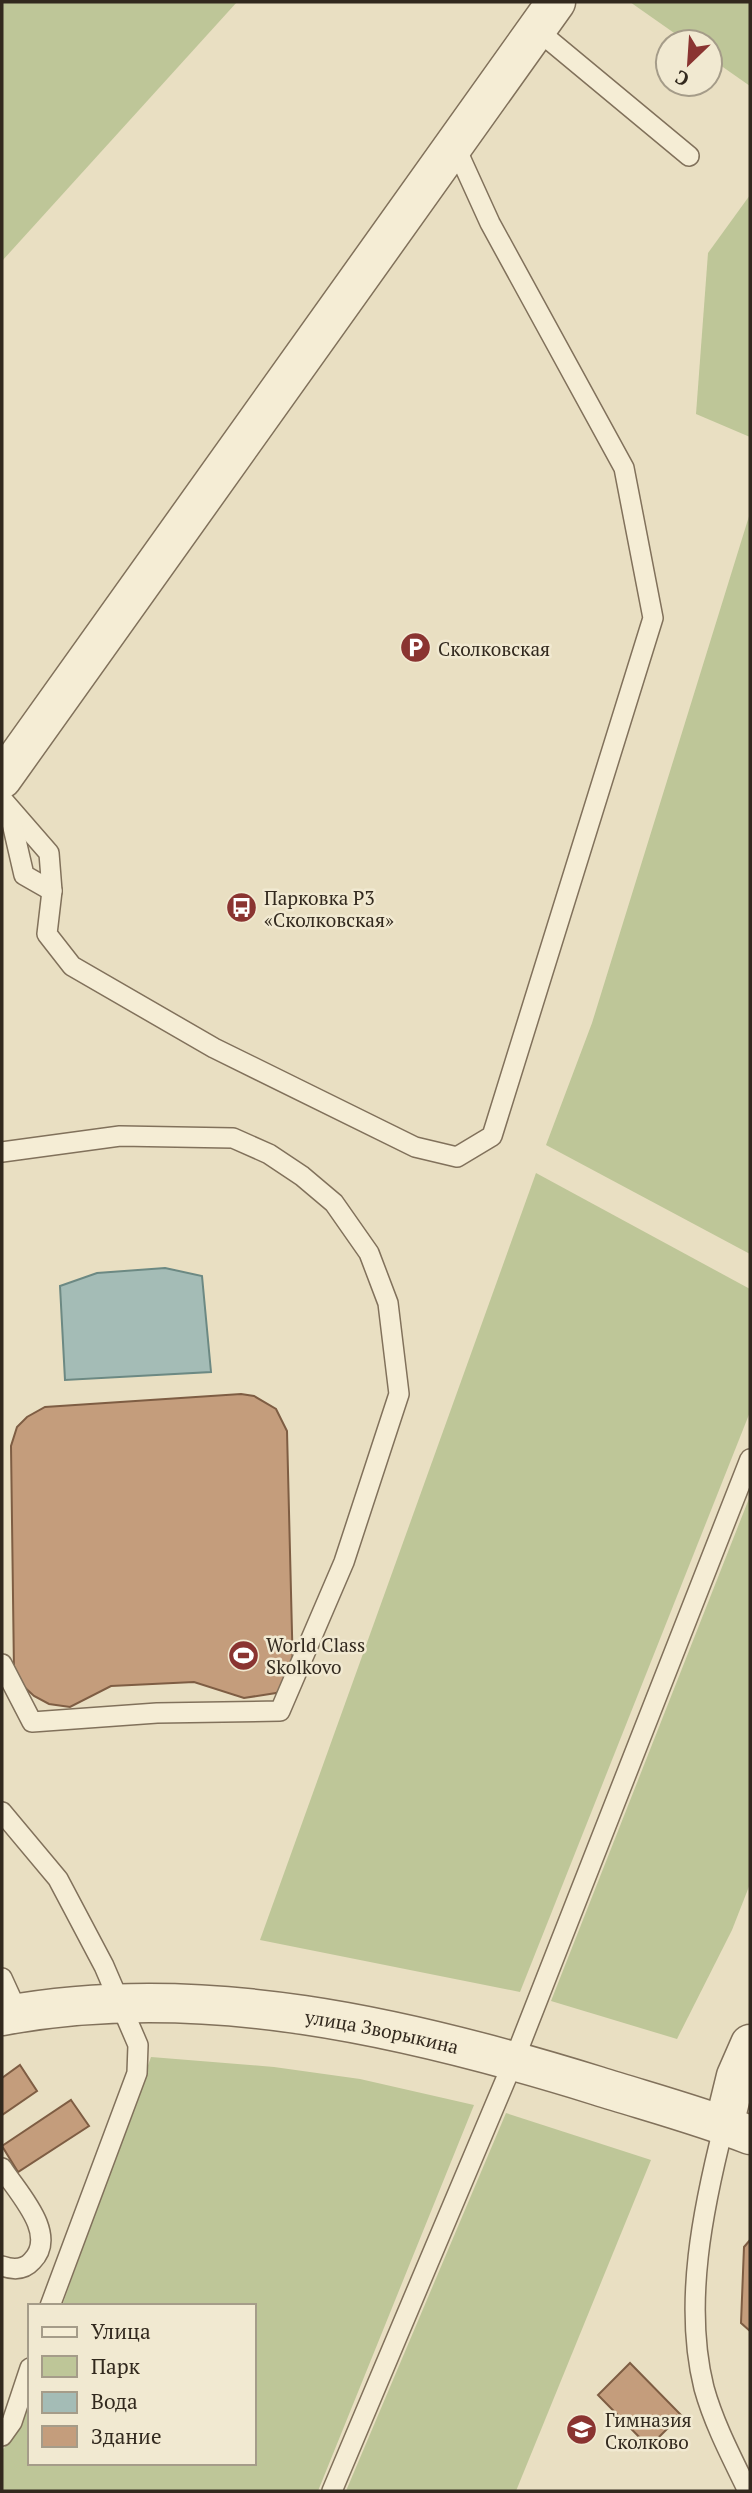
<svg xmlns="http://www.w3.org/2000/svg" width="752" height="2493" font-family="'PT Serif',serif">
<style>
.green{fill:#bec698}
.water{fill:#a4bcb6;stroke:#6c8983;stroke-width:2}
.building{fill:#c49d7c;stroke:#7e5d43;stroke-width:2}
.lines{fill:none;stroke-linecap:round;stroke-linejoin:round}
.service-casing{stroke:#81715b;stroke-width:22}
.minor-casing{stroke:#81715b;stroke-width:41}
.service{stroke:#f5edd5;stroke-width:19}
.minor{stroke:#f5edd5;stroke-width:38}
.labels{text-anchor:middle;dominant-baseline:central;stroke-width:5;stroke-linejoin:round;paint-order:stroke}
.poi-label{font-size:19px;fill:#32291e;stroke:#f1e9d1;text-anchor:start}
.street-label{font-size:19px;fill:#32291e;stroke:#f1e9d1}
</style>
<rect width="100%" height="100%" fill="#e9dfc2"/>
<g class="green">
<polygon points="2,2 237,2 2,261"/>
<polygon points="630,2 750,2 750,86 710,58 710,42 687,42"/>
<polygon points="750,195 750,437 696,414 708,253"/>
<polygon points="750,513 750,1254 546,1145 592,1023"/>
<polygon points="536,1173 750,1289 750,1412 520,1992 260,1940"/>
<polygon points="750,1496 750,1884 732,1930 677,2039 551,2001"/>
<polygon points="151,2057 274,2067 360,2079 474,2105 318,2491 2,2491 2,2451 19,2426 30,2395 30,2463 254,2463 254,2306 62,2306"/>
<polygon points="506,2113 651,2160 516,2491 346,2491"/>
</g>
<polygon class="water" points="165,1268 202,1276 211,1372 65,1380 60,1286 97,1273"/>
<g class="building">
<polygon points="241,1394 254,1396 276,1409 287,1431 293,1673 288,1686 276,1693 244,1698 194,1682 111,1686 70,1707 49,1704 34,1696 20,1683 14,1671 11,1446 17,1427 27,1417 45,1407"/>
<polygon points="20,2065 37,2091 2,2115 2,2078"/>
<polygon points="71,2100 89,2126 18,2172 2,2146"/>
<polygon points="750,2240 750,2331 741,2323 744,2247"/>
<polygon points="630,2363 681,2415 649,2447 598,2395"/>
</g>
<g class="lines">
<defs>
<g id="service">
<polyline points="536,29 689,156"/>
<polyline points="2,799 49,853 52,891 47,934 72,966 214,1048 415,1147 457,1157 492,1136 653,618 624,468 490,223 455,146"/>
<polyline points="9,810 24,875 52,891"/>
<polyline points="2,1152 120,1136 233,1138 269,1154 302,1176 334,1203 369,1253 388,1303 399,1394 344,1562 280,1711 157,1713 32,1722 2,1664"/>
<polyline points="2,1812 58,1879 104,1966 138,2045 137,2073 50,2306"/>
<polyline points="2,1978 18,2013"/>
<path d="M724,2125C703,2208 683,2304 704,2388C714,2424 732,2458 748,2491"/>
<path d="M2,2168C17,2192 59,2234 32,2261C24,2270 13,2270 2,2266"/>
<polyline points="2,2436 12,2422 30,2368"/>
<polyline points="332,2491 514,2060 750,1459"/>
</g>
<g id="minor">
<polyline points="2,779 556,2"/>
<path id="s1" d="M2,2016C202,1979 408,2027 598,2086C649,2102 701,2116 750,2135"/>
<polyline points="724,2125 736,2076 750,2044"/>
</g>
</defs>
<use href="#service" class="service-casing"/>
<use href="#minor" class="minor-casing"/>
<use href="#service" class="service"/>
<use href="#minor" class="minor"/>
</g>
<defs>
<symbol id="parking-disc" viewBox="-11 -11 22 22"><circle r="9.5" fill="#8a3431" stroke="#f1e9d1"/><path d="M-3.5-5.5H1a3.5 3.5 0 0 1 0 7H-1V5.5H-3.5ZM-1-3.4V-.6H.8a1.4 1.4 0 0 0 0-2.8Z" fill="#fff"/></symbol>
<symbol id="bus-disc" viewBox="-11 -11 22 22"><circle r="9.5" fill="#8a3431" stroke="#f1e9d1"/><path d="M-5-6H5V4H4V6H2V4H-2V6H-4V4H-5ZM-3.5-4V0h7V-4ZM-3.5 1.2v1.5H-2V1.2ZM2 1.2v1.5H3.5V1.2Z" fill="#fff"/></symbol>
<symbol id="stadium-disc" viewBox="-11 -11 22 22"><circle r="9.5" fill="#8a3431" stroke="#f1e9d1"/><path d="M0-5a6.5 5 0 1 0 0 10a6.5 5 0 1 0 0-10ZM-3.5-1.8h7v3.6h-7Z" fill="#fff"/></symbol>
<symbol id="school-disc" viewBox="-11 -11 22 22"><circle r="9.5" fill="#8a3431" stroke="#f1e9d1"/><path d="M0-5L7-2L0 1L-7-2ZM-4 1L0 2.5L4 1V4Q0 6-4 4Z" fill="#fff"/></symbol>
</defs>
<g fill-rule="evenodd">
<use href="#parking-disc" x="398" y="630" width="35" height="35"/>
<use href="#bus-disc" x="224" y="890" width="35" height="35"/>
<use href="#stadium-disc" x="226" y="1638" width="35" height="35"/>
<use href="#school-disc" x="564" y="2412" width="35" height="35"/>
</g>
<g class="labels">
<g class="poi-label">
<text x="438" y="648">Сколковская</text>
<text x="264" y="897">Парковка P3<tspan x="264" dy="22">«Сколковская»</tspan></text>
<text x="266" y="1644">World Class<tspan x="266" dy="22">Skolkovo</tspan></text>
<text x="605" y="2419">Гимназия<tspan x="605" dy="22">Сколково</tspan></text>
</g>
<g class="street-label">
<text stroke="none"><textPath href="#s1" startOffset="383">улица Зворыкина</textPath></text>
</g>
</g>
<rect width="752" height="2493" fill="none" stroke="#32291e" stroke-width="7"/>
<rect x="28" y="2304" width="228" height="161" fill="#f1e9d1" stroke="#a59c89" stroke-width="2"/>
<rect x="42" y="2327" width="35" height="10" fill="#f5edd5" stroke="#a59c89" stroke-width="2"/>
<text x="91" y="2339" font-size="21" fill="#32291e">Улица</text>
<rect x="42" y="2356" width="35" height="21" fill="#bec698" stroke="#a59c89" stroke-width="2"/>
<text x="91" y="2374" font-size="21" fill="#32291e">Парк</text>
<rect x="42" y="2392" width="35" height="21" fill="#a4bcb6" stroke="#a59c89" stroke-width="2"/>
<text x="91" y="2409" font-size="21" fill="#32291e">Вода</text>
<rect x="42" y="2426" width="35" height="21" fill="#c49d7c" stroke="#a59c89" stroke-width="2"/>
<text x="91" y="2444" font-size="21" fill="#32291e">Здание</text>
<g transform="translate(689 63) rotate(205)"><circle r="33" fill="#f1e9d1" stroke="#a59c89" stroke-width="2"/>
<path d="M0-5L12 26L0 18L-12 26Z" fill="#8a3431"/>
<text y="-10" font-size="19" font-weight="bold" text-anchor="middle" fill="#32291e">С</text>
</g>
</svg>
